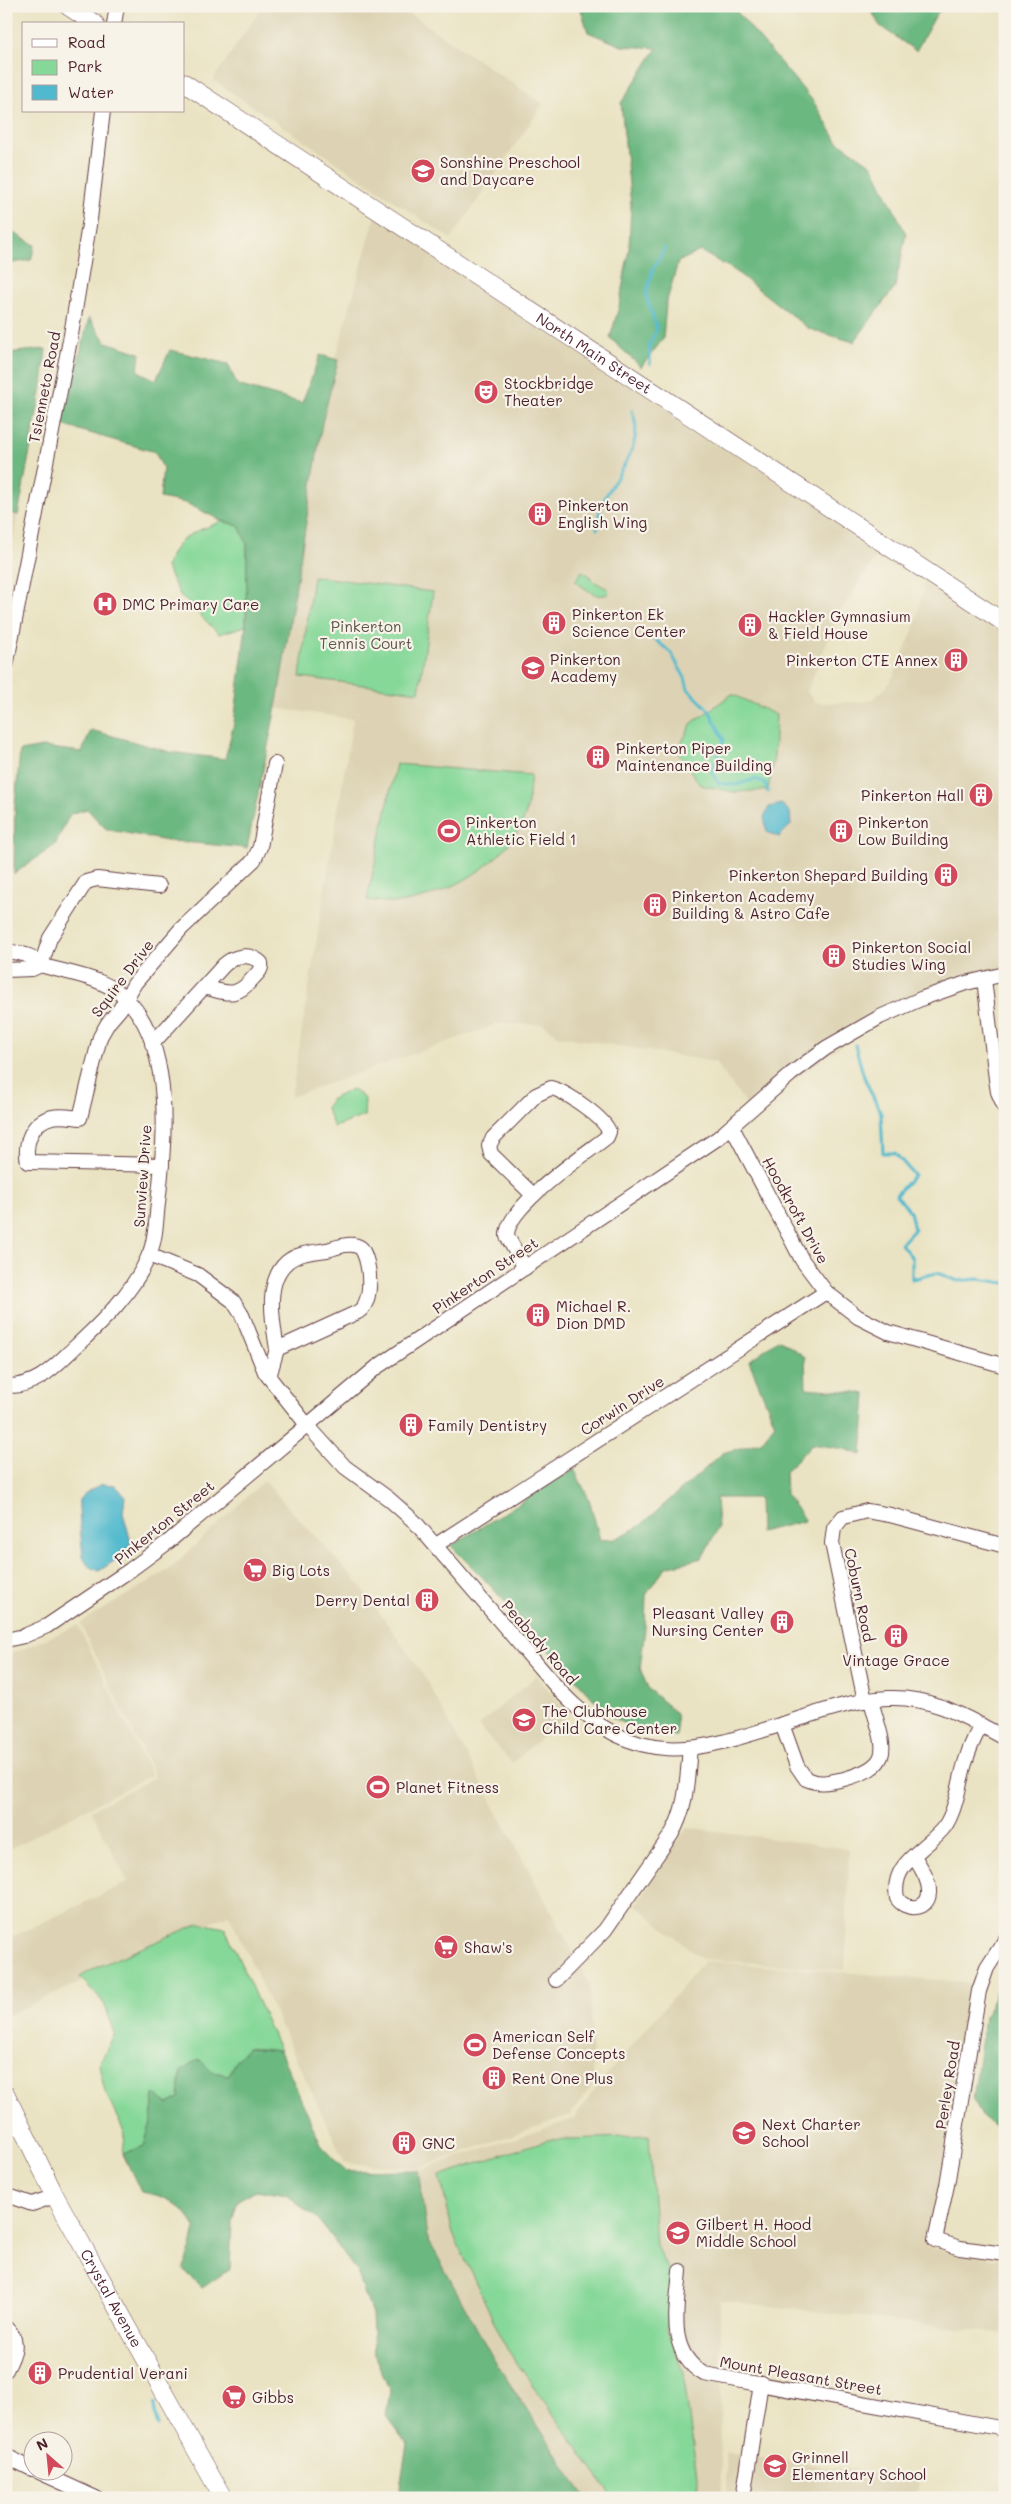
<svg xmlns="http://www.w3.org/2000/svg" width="1011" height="2504" font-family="Mali,sans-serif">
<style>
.built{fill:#ddd3b4}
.green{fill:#86d899;stroke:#687c62}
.forest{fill:#6cb881;stroke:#5b6c56}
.water{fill:#50b9ce;stroke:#4d6c7c}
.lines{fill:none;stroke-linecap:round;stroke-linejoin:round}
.stream{stroke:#50b9ce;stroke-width:3}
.minor-casing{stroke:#623c42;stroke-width:16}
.major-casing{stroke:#623c42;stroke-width:19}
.minor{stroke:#fff;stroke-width:14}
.major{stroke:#fff;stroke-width:18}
.labels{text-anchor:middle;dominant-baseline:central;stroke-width:4.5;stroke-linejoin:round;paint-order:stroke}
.poi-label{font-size:15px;fill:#4a1f2b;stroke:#f7f3e8;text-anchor:start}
.street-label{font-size:15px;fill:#4a1f2b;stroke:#f7f3e8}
.park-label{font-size:15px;fill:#5c564c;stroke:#f7f3e8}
</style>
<rect width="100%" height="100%" fill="#f7f3e8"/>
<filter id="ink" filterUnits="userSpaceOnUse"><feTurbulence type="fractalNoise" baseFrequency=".02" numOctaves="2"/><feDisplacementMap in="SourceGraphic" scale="10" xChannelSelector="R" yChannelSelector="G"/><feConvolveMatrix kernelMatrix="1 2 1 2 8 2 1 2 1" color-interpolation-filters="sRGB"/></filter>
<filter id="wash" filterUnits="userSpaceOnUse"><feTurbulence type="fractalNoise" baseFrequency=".0096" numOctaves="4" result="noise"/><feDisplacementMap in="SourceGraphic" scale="20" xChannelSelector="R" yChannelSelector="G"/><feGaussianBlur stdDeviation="1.12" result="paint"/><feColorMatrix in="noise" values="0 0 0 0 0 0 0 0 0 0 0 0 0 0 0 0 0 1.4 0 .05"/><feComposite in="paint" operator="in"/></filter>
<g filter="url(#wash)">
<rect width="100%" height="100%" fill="#eae3c3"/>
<g class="built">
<polygon points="263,6 398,6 543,104 451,239 213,80"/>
<polygon points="377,210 885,545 838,614 807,692 816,703 861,702 871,700 885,689 894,675 916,623 926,572 1005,623 1005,974 880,1017 751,1111 715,1062 559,1036 543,1024 498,1024 291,1097 353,719 239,703"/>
<polygon points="6,513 18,515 6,575"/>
<polygon points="264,1481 360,1585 425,1678 590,1984 594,2083 570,2115 417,2168 345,2163 229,1915 6,2016 6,1940 128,1882 91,1810 155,1777 80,1623 170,1569"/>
<polygon points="78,1625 151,1775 6,1851 6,1656"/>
<polygon points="536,1676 569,1714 512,1763 478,1726"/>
<polygon points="687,1827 849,1849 845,1970 702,1959 636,1905"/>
<polygon points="704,1961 973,1983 935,2219 925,2245 964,2255 1005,2259 1005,2334 720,2300 721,2498 586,2498 494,2360 427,2237 418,2170 574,2119 600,2083"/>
<polygon points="726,2453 920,2479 916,2498 726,2498"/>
</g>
<g class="green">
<path d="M222,521L239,526L247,544L246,626L219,634L180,595L166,567C179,534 191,534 222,521Z"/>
<path d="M582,571L590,576L591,580L608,589L609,593C598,601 585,588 575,581Z"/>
<polygon points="313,576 433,592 419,692 300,677"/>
<polygon points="732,694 776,715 774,757 768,790 734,792 700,785 677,751 692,723"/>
<path d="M396,764L531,775C529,788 529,804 525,816C508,862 450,894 405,902C393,904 379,901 367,900Z"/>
<polygon points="352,1089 365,1099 364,1116 334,1127 326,1108 332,1099"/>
<polygon points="200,1923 225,1928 280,2051 247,2048 234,2063 229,2075 212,2072 199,2059 181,2071 179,2098 168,2104 154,2095 151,2122 144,2146 123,2154 125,2134 105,2092 99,2065 115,2033 104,2003 80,1977 95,1968"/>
<polygon points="649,2136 656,2246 671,2277 667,2330 683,2372 700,2498 613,2498 507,2349 453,2234 440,2176 547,2140"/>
</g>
<g class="forest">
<polygon points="580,6 732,6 813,101 837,141 872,165 906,234 895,287 854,342 809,329 734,270 700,251 678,262 666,304 663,339 641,367 610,338 619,307 629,249 631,205 621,103 657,48 622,46 588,32"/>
<polygon points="869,6 947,6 937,13 916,51 880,26"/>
<polygon points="6,229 35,245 31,260 6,264"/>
<polygon points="89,318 106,342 140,353 138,371 156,380 170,350 228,364 237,385 302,403 320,355 338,360 322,423 278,697 247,848 162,840 106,829 87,809 70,814 55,845 14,874 15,807 20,751 42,747 82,752 91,730 170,752 225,759 234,723 246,626 247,544 239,526 222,521 186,503 160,498 163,468 155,452 62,425"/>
<polygon points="46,349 42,386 18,515 6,512 6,353"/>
<polygon points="779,1339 805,1357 806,1388 866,1393 862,1455 845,1449 812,1444 785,1472 786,1494 805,1521 760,1532 759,1498 716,1498 718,1528 702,1558 666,1567 646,1595 645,1628 640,1668 648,1689 676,1713 677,1736 646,1734 608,1715 484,1579 451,1546 574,1469 589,1499 600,1540 615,1539 640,1526 723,1453 761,1442 775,1424 749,1361"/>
<polygon points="1005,1971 1005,2132 983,2118 973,2100 985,2017"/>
<path d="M247,2048L280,2051L321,2145L346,2171L418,2170L427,2237L494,2360L586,2498H403L400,2488L407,2444L386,2416L390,2391L374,2354L372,2315L357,2272L317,2218L287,2195L256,2190L238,2200L232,2222L230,2269L202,2288L183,2269L191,2248L195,2227C181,2204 168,2196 141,2192L123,2154L144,2146L151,2122L154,2094L168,2104L179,2098L181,2071L199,2059L212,2072L229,2075L234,2063Z"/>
</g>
<g class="water">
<polygon points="781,804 790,812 791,825 779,837 767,832 764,817 769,807"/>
<path d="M102,1484L115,1485L125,1496L123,1513L131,1542L126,1553L99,1571C93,1568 87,1566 84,1559C82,1555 78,1503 79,1500C84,1492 94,1488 102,1484Z"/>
</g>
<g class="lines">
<g class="stream">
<polyline points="650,364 649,345 657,329 646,295 653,269 665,248"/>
<path d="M597,529C599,521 599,513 601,506C614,475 647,447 632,411"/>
<polyline points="655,639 671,653 685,678 688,689 709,710 724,740 712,772 718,783 736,785 755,779 765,783 768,792"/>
<polyline points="855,1045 864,1077 881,1114 883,1153 895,1153 914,1175 896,1195 910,1211 914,1230 901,1244 912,1258 912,1279 937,1273 958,1281 978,1279 1005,1283"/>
<polyline points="155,2404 154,2413 158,2426"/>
</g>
</g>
</g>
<g filter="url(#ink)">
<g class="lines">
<defs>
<g id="minor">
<polyline points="114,24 117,6"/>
<polyline points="6,666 71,335 90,219 103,111"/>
<path d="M6,951C13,952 22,953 29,956C35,958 38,964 44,966C75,975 110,978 132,1005C173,1054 165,1144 158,1203C156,1220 156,1239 149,1255C134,1292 101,1323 73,1349C53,1368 36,1387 6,1386"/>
<polyline points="41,965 50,938 86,882 97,879 159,886"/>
<polyline points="6,970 32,969 41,965"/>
<polyline points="984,979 996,1079 998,1092 1005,1108"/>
<path d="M152,1044L224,965C234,956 250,952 261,963C262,969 259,972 254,977C237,998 229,994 204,987"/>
<polyline points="732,1127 802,1260 826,1292 858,1317 888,1332 1005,1366"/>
<path d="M162,1165L28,1162C24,1144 31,1122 52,1117C61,1115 71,1117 80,1118L100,1037L108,1023L120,1009L135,983L181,929L254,860L260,847L275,764"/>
<path d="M149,1255L198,1275L233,1301L242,1315L265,1372L307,1425L345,1467L389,1499L415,1522L560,1691C645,1780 709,1747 811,1715C836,1707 862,1699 888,1698C933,1696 967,1718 1005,1738"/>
<path d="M525,1268L507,1236C506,1207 584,1155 607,1137L609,1132C605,1118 565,1091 551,1088L536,1095L493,1138L489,1146L491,1154L533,1195"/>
<path d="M269,1377L277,1349L358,1312C374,1302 371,1262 361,1248C352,1241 338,1247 327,1250C314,1252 297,1253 287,1262C264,1282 273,1323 277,1349"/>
<polyline points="436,1545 826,1292"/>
<polyline points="6,1640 24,1636 47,1626 130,1570 168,1542 377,1367 718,1138 791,1074 826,1048 880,1017 923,998 966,983 1005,974"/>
<polyline points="865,1701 832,1543 834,1528 843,1517 867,1511 890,1515 1005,1546"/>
<path d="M782,1724L797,1766L806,1779C819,1785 830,1782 844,1779C899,1764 882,1745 871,1700"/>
<path d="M914,1856C920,1867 930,1880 929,1893C928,1911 905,1911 897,1898C890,1862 927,1850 945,1826C958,1806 959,1779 967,1757C970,1746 976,1735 981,1725"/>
<polyline points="1005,1940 987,1968 979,1991 947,2185 935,2240 960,2248 1005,2254"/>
<path d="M556,1980L605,1930L671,1835C687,1809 687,1778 690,1748"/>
<polyline points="6,2195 32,2204 55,2196"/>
<path d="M680,2271C677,2308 666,2352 704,2374L1005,2429"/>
<path d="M6,2327C21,2341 14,2355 6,2370"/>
<polyline points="6,2456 32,2469"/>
<polyline points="39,2472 96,2498"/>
<polyline points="743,2498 761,2383"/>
</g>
<g id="major">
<polyline points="68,6 95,24"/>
<path id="s1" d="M184,83L1005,623"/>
<path id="s2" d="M6,2095L55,2196L223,2498"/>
</g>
</defs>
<use href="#minor" class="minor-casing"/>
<use href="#major" class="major-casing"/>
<use href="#minor" class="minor"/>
<use href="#major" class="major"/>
</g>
</g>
<defs>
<symbol id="school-disc" viewBox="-11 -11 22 22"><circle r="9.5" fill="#d1495b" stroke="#f7f3e8"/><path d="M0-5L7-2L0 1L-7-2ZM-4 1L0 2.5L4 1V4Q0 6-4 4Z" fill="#fff"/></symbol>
<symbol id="theatre-disc" viewBox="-11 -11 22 22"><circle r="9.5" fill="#d1495b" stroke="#f7f3e8"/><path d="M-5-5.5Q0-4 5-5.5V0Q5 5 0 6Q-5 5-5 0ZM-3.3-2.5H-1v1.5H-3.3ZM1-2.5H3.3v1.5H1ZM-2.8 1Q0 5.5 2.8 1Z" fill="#fff"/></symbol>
<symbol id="building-disc" viewBox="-11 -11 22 22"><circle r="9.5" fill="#d1495b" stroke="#f7f3e8"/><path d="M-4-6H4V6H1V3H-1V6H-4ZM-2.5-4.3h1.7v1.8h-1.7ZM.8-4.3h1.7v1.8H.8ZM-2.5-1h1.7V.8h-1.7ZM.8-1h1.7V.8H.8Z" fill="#fff"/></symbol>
<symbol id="hospital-disc" viewBox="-11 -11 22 22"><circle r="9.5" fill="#d1495b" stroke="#f7f3e8"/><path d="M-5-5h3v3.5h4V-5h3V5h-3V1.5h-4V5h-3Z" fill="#fff"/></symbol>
<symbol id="stadium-disc" viewBox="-11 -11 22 22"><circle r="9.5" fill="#d1495b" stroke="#f7f3e8"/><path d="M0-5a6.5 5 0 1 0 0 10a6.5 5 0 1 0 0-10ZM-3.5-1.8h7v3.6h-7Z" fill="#fff"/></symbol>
<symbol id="supermarket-disc" viewBox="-11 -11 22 22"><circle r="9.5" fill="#d1495b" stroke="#f7f3e8"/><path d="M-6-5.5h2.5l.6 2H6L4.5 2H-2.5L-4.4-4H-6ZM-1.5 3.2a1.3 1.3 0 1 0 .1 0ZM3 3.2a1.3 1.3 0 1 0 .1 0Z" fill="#fff"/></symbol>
</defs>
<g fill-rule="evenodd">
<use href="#school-disc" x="409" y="157" width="28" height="28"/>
<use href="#theatre-disc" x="472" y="378" width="28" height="28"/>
<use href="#building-disc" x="526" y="500" width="28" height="28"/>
<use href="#hospital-disc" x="91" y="590" width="28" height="28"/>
<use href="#building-disc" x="540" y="609" width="28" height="28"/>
<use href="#building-disc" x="736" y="611" width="28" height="28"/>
<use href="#building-disc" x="942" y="646" width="28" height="28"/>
<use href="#school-disc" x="519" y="654" width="28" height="28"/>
<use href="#building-disc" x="584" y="743" width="28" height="28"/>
<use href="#building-disc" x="967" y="781" width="28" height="28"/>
<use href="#stadium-disc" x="435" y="817" width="28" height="28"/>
<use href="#building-disc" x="827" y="817" width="28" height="28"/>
<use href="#building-disc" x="932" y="861" width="28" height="28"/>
<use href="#building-disc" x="641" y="891" width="28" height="28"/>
<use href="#building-disc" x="820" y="942" width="28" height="28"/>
<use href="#building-disc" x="524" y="1301" width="28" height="28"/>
<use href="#building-disc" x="397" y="1411" width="28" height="28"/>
<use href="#supermarket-disc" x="241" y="1556" width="28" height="28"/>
<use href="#building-disc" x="413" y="1586" width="28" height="28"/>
<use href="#building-disc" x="768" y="1608" width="28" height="28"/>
<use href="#building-disc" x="882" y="1622" width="28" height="28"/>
<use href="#school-disc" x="510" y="1706" width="28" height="28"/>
<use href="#stadium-disc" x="364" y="1773" width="28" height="28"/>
<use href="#supermarket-disc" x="432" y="1933" width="28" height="28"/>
<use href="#stadium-disc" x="461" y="2031" width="28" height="28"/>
<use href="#building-disc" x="480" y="2064" width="28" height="28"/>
<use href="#school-disc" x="730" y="2119" width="28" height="28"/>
<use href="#building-disc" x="390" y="2129" width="28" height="28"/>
<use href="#school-disc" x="664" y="2219" width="28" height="28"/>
<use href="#building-disc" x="26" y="2359" width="28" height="28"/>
<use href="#supermarket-disc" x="220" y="2383" width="28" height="28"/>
<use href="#school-disc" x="761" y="2452" width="28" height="28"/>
</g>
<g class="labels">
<g class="poi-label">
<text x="440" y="162">Sonshine Preschool<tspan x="440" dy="17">and Daycare</tspan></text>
<text x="504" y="383">Stockbridge<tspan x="504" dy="17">Theater</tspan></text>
<text x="558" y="505">Pinkerton<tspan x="558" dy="17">English Wing</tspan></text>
<text x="122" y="604">DMC Primary Care</text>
<text x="572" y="614">Pinkerton Ek<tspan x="572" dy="17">Science Center</tspan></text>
<text x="768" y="616">Hackler Gymnasium<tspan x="768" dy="17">&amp; Field House</tspan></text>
<text x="550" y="659">Pinkerton<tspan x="550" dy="17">Academy</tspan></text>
<text x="938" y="660" text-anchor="end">Pinkerton CTE Annex</text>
<text x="616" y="748">Pinkerton Piper<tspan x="616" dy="17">Maintenance Building</tspan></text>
<text x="964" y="795" text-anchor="end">Pinkerton Hall</text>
<text x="466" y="822">Pinkerton<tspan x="466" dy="17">Athletic Field 1</tspan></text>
<text x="858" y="822">Pinkerton<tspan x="858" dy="17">Low Building</tspan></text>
<text x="928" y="875" text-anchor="end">Pinkerton Shepard Building</text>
<text x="672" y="896">Pinkerton Academy<tspan x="672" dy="17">Building &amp; Astro Cafe</tspan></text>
<text x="852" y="947">Pinkerton Social<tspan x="852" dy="17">Studies Wing</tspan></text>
<text x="556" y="1306">Michael R.<tspan x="556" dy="17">Dion DMD</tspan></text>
<text x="428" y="1425">Family Dentistry</text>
<text x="272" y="1570">Big Lots</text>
<text x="410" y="1600" text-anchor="end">Derry Dental</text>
<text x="764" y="1613" text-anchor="end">Pleasant Valley<tspan x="764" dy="17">Nursing Center</tspan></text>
<text x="896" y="1660" text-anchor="middle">Vintage Grace</text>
<text x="542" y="1711">The Clubhouse<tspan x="542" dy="17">Child Care Center</tspan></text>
<text x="396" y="1787">Planet Fitness</text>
<text x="464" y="1947">Shaw's</text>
<text x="492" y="2036">American Self<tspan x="492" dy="17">Defense Concepts</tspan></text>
<text x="512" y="2078">Rent One Plus</text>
<text x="762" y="2124">Next Charter<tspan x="762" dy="17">School</tspan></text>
<text x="422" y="2143">GNC</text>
<text x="696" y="2224">Gilbert H. Hood<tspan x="696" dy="17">Middle School</tspan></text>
<text x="58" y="2373">Prudential Verani</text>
<text x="252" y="2397">Gibbs</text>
<text x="792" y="2457">Grinnell<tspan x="792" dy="17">Elementary School</tspan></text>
</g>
<g class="street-label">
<text stroke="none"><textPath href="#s1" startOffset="491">North Main Street</textPath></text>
<text transform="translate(44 387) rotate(-79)">Tsienneto Road</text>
<text transform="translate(122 978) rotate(-53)">Squire Drive</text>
<text transform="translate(142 1176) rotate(-86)">Sunview Drive</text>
<text transform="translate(796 1210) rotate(61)">Hoodkroft Drive</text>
<text transform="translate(485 1275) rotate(-34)">Pinkerton Street</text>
<text transform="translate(622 1405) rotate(-33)">Corwin Drive</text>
<text transform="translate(164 1522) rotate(-39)">Pinkerton Street</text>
<text transform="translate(860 1595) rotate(78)">Coburn Road</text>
<text transform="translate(540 1642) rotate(49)">Peabody Road</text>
<text transform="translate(947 2085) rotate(-81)">Perley Road</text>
<text stroke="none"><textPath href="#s2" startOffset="229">Crystal Avenue</textPath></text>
<text transform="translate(801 2375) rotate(10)">Mount Pleasant Street</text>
</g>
<g class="park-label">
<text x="366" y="626">Pinkerton<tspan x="366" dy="17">Tennis Court</tspan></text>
</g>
</g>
<rect width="1011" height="2504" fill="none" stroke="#f7f3e8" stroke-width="25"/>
<rect x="22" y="22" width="162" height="90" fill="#f7f3e8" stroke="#b29e9c"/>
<rect x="32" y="39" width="25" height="8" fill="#ffffff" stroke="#b29e9c"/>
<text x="68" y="48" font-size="15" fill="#4a1f2b">Road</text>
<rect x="32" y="60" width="25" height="15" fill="#86d899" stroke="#b29e9c"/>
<text x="68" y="72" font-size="15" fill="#4a1f2b">Park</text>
<rect x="32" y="85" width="25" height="15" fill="#50b9ce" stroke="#b29e9c"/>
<text x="68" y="98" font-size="15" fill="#4a1f2b">Water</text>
<g transform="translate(48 2456) rotate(333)"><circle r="24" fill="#f7f3e8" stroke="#b29e9c"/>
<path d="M0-4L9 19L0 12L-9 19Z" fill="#d1495b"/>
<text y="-8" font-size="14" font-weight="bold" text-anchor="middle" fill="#4a1f2b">N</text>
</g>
</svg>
